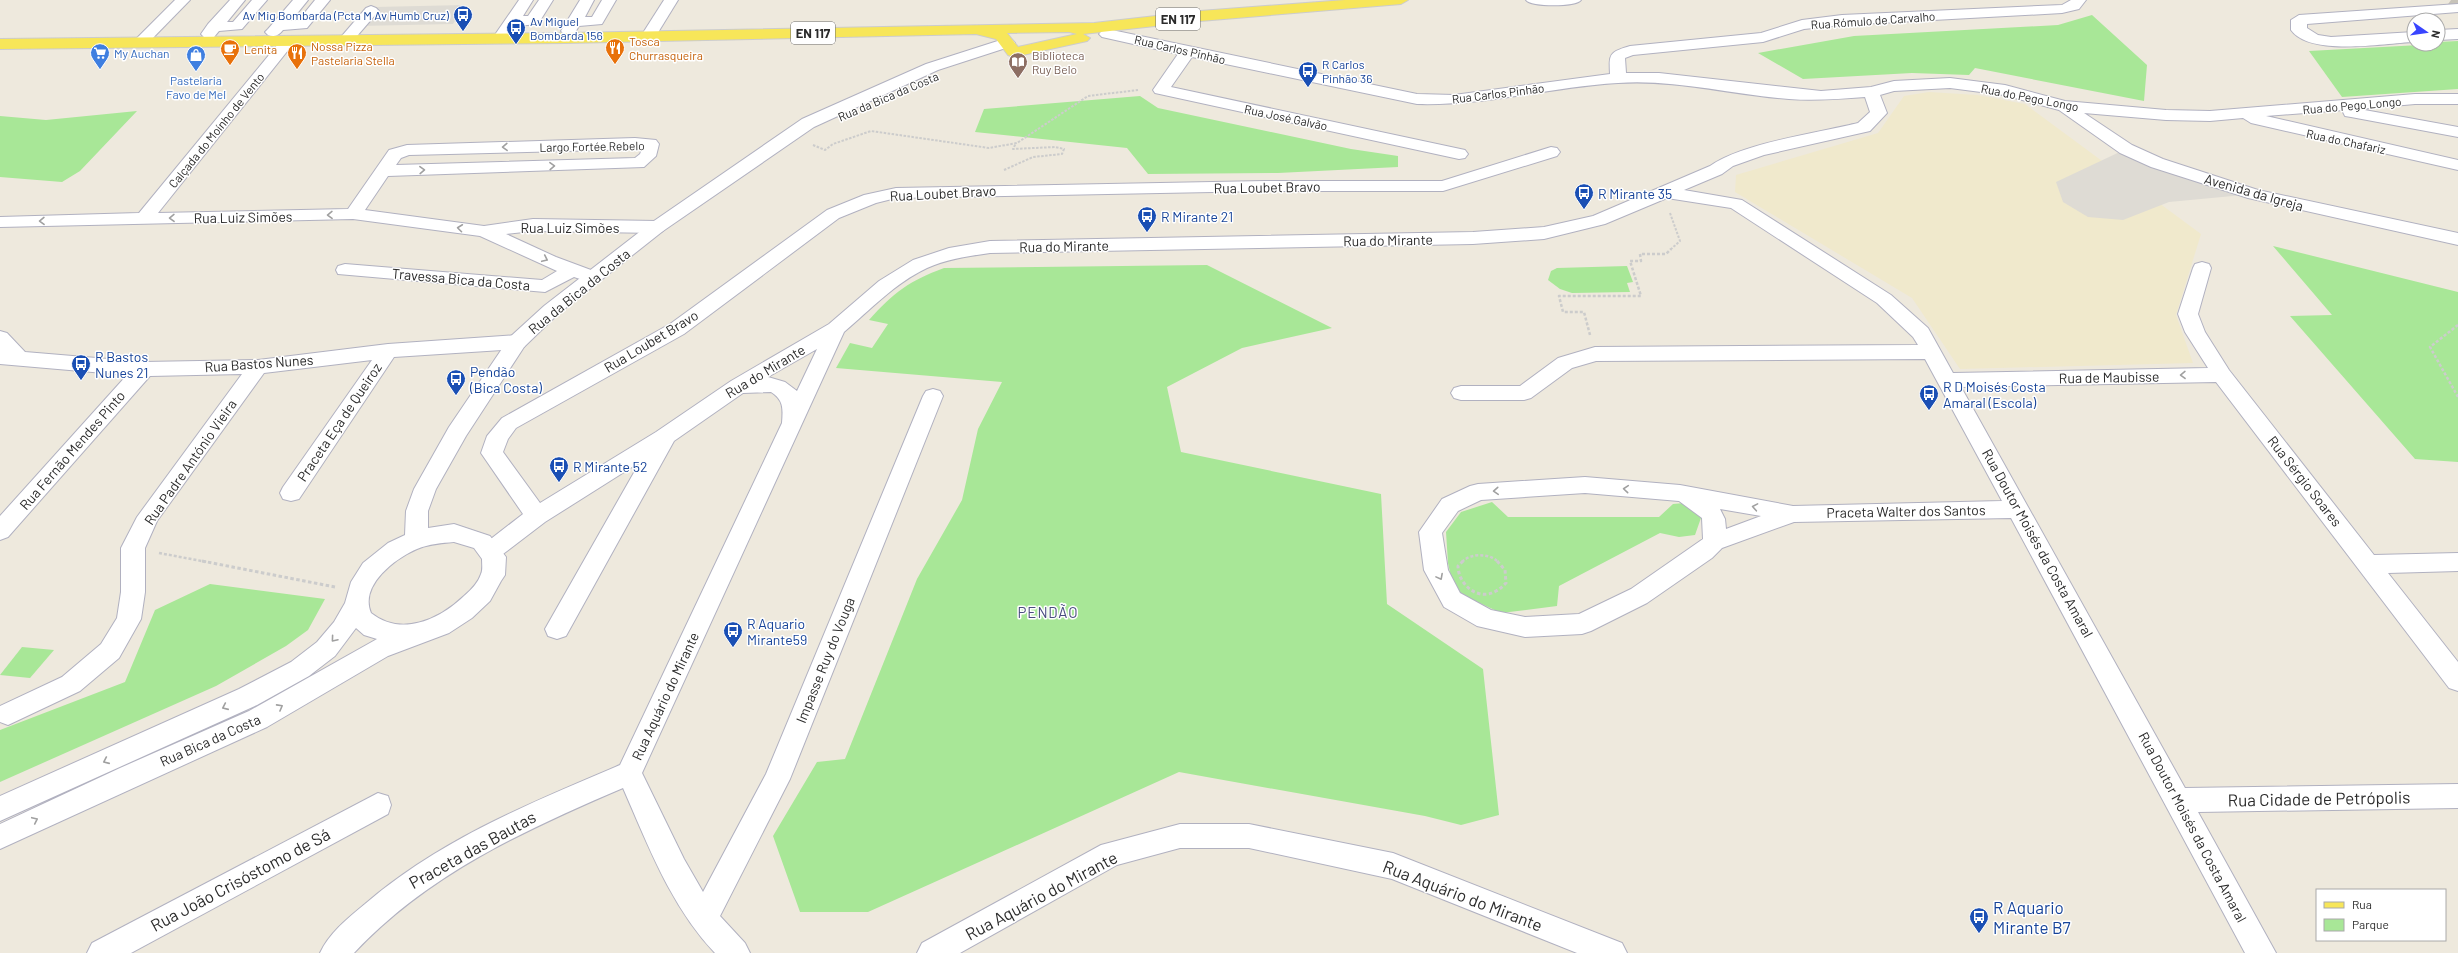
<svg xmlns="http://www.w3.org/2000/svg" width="2458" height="953" font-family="Barlow,sans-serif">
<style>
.education{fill:#f0e9cc}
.green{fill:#a8e797}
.plaza{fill:#dedbd4}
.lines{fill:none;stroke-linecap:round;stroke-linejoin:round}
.street-tunnel{stroke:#c7c3b9;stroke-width:16;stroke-dasharray:16 8;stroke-linecap:butt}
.street-casing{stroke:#b1b1c0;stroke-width:2}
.secondary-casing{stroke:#b1b1c0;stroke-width:2}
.primary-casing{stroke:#ccc;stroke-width:2}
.path-far2{stroke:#ccc;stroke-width:2;stroke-dasharray:2.5 1.5;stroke-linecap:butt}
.path-far1{stroke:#ccc;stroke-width:2.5;stroke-dasharray:3 2;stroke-linecap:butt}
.path{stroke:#ccc;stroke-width:3;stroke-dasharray:3.5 2.5;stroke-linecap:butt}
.street{fill:#fff;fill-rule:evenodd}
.secondary{fill:#fff;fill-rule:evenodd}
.primary{fill:#f7e659;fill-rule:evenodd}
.oneway{stroke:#a0a0a0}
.labels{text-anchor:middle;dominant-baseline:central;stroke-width:3;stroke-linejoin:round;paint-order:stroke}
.far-transit-label{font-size:12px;fill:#164399;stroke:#fff;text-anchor:start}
.far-street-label{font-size:12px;fill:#2b2b2b;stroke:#fff}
.far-food-label{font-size:12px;fill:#c56008;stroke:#fff;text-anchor:start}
.far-shop-label{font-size:12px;fill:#366cbe;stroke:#fff;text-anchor:start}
.far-education-label{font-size:12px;fill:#785e54;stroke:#fff;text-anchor:start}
.shield{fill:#fff;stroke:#6b6b6b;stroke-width:1}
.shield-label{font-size:13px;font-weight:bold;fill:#2b2b2b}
.street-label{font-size:14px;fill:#2b2b2b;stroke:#fff}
.transit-label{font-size:14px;fill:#164399;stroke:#fff;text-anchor:start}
.neighbourhood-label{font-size:15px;letter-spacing:1px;fill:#494c7f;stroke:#fff}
.near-street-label{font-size:17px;fill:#2b2b2b;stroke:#fff}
.near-transit-label{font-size:17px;fill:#164399;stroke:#fff;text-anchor:start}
</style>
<rect width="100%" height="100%" fill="#eee9dd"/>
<polygon class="education" points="1929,92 1977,95 2025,104 2201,234 2176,315 2193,363 1960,369 1912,298 1735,192 1736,175 1878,133 1904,96"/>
<g class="green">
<polygon points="2092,15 2147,65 2144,101 1975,68 1969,75 1912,73 1803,79 1758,53 1854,36 2058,25"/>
<polygon points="2458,41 2458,89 2342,97 2309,51 2438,44 2438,42"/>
<polygon points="1140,96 1158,108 1351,149 1398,156 1398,167 1278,173 1148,174 1127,148 975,132 984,109"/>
<polygon points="137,111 80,171 62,182 0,177 0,116 46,120"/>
<polygon points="2273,246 2458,292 2458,462 2415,459 2290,316 2332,315"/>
<path d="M1207,265L1332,328L1242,348L1167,387L1181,452L1381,494L1387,604L1483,669L1499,815L1461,825L1425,816L1179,772L868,912H800L773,836L817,762L845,759L917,579L962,500L978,429L1002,382L836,368L850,343L872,348L888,324L869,320C894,292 909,281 944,268Z"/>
<polygon points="1627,266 1633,282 1627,283 1630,292 1572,293 1560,289 1548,280 1551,271 1557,268"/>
<polygon points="1492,502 1508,517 1659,517 1673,504 1684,503 1702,515 1695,535 1679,537 1660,533 1559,586 1557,606 1501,613 1454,591 1448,563 1446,532 1461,512"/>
<polygon points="210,584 325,599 308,630 286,646 216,686 0,782 0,730 125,682 155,610"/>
<polygon points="22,647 54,650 30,678 0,675"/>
</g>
<g class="plaza">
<polygon points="465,5 453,24 358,26 375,7"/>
<polygon points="2126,149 2254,194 2169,202 2123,220 2088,217 2063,202 2056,182"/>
</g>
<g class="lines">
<polyline class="street-tunnel" points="2451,0 2458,5"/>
<defs>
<g id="street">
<polygon points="175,0 190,0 145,46 135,46 132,43"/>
<polygon points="230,0 245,0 227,22 233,22 252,0 267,0 242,29 219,31 214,37 204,37 201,34 208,24"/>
<path d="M293,0H308L291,21H298L315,0H330L307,28L283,30C278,36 275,37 268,35L265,32L268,29Z"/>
<polygon points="519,0 533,0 523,16 528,16 539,0 553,0 538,24 517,26 505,42 495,42 492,39"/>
<polygon points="580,0 594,0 585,17 592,17 602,0 616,0 602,24 579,26 574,34 564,34 561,31"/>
<path d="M1526,0H1581C1577,7 1530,7 1526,0Z"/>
<path d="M2071,0H2086L2079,9L2062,13L1842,25L1804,29L1763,42L1633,55L1625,58L1626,73H1659L1821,91L1871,87L1894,81L1950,78L2005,85L2065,101L2166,110L2210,111L2415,94H2458V104H2415L2359,109L2458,127V137L2351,117L2345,116L2343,112L2344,110L2266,116L2458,160V170L2251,123L2243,118L2210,121L2166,120L2084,113L2132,145L2163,159L2258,190L2458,233V245L2248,198L2151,167L2120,153L2059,110L2004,95L1950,88L1894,91L1880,95L1887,113L1870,131L1764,155L1733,166L1722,174L1684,190L1742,200L1891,295L1928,328L1953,373L2208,368L2185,332L2178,314L2193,268L2195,264L2202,262L2209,264L2211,268L2198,314L2205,332L2229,370L2374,555L2458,553V571L2388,573L2458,662V691L2449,688L2216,382L1961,387L2185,788L2458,784V808L2198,812L2276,953H2245L2011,518L1794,522L1722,548L1712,558L1647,603L1591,631L1582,634L1525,637L1477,626L1444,607L1424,570L1419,532L1442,499L1470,486L1478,484L1585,477L1680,485L1793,506L2002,501L1925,359L1596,361L1572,368L1531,398L1524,400H1461L1454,398L1451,393L1454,388L1461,386H1520L1558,358L1595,347L1918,345L1913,337L1877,303L1731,208L1667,198L1605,224L1544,239L1473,244L990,253C969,256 947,259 927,268C895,283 870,310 844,332L642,773L684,859L703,892L766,774L923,396L926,391L933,389L940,391L943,396L790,779L720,916L745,943L750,953H715C671,907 648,845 623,788C525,830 428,874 354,953H320C329,933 348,918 365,904C439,840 530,803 620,765L782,423C783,409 784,400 771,392L743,393L674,441L566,636L557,639L548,636L545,629L640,462L545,522L499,557L491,560L483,557L479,551L483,545L523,514L481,453L487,436L502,418L670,324L827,210L864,195L896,188L1265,181H1442L1551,147L1557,148L1560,152L1557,156L1443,191H1265L896,198L876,203L839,218L684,334L516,428L508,439L503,452L540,503L656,432L731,381L829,324L879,281L913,260L949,248L990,241L1473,232L1544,227L1593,216L1710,166C1743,143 1817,133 1858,123L1870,112L1865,97C1839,99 1815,101 1789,99C1732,95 1676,79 1618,83C1550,87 1486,106 1417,104L1192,57L1171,87L1465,150L1468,154L1465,158L1459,159L1155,93L1153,90L1178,54L1102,37L1099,34L1102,31L1107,29L1417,94L1454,95L1610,74C1609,54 1609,52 1630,46L1761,33L1802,20L1842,15L2062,5ZM817,349L797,391L785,382L768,377ZM1585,493L1679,501L1702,518L1703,539L1631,589L1579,614L1525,617L1491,610L1460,593L1448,570L1442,533L1458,511L1481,500ZM1720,509L1761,516L1726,529L1725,519Z"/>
<path d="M2458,4V12L2307,24V28L2318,35L2331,37L2414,32V42C2385,43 2310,57 2291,30V20L2299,15Z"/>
<polygon points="371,6 376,8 379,11 376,14 351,43 341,43 338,40 341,37 366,8"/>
<polygon points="2458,29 2458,39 2438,40 2438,30"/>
<path d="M288,36L293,38L296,41L293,44L158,213L348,209L389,150L407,145L635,138L656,140L659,144L656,156L644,167L388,176L365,210L484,226L533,219L657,221L663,223L666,227L663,231L657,233L533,231L506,234L556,257L599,273L602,277L599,281L592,283L574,277L545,292L338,274L336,270L338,266L345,264L542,280L557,271L480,236L353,219L0,227V217L139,213L283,38ZM642,149L640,154L635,158L396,165L401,158L409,155Z"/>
<polygon points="0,331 7,333 25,352 144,362 258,360 388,344 517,335 524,337 527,342 524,347 517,349 394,357 299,499 291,501 283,499 280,493 283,487 372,360 264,373 157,521 145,548 145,592 141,619 119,658 80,691 8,725 0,722 0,706 62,677 101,644 117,618 121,592 121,548 137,517 242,374 150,376 8,537 0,540 0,516 127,375 0,364"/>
<polygon points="378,793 388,796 391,805 388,814 131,953 87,953 92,943"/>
<polygon points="1180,824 1249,824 1393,853 1622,943 1627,953 1577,953 1392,879 1249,848 1180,848 1117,865 960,953 917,953 922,943 1101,845"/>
</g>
<g id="secondary">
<polygon points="664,0 678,0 654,39 644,39 641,36"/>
<path d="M1007,38L1012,40L1015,43L1012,46L938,70L814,127L663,231L558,314L524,347L466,436L436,489L428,511V528L454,524L490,536L506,557L505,575L501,581L490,601L472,618L449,633L388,656L267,727L0,849V824L120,768L249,711L377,639L364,635L356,628L335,656L309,676L257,705L0,821V796L239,689L291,662L317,642L334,622L345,603L351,582L363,563L388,543L405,535L406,511L414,489L449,427L510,337L544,306L651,223L802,119L926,64ZM454,542L474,548L482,559C482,564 483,570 481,574C478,583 471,590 464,596C439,620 401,637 371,613C359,585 396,558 417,549C429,544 442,543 454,542Z"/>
</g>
<path id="primary" d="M1345,0H1408L1401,4L1200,21L1083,34L1090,38L1087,41L1014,57L1008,55L996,39L976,34L566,43L0,49V39L566,33L1094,23L1200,11ZM1069,32L1077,34L1018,47L1007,33Z"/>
</defs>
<use href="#street" class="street-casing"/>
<use href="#secondary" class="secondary-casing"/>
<use href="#primary" class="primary-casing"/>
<g class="path-far2">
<polyline points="813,145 825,150 833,144 871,131 989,148 1017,143 1088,96 1138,90"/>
<polyline points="1004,170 1033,157 1062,154 1064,149 1055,147 1013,149 1016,143"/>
<polyline points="1670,213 1680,241 1670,250"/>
</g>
<g class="path-far1">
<polyline points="2458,325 2430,347 2458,397"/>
<polyline points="1590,335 1584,312 1563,312 1559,296 1641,296 1630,261 1641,261 1640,254 1666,254 1671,249"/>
<polyline points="159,553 207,562"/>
<path d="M1462,562C1470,553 1490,553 1498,562"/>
</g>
<g class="path">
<polyline points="202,561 335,587"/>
<path d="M1463,561L1458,566C1458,584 1478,602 1496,591C1500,589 1503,586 1506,583L1505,570L1497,561"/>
</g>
<use href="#street" class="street"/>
<use href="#secondary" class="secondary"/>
<use href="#primary" class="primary"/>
</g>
<defs><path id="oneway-chevron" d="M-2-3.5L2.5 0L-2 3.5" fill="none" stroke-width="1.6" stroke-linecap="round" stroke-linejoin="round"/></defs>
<g class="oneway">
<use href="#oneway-chevron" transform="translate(505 147) rotate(178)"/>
<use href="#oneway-chevron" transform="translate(552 166) rotate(-2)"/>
<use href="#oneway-chevron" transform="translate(422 170) rotate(-2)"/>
<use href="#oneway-chevron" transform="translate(330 215) rotate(179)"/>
<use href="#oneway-chevron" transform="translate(172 218) rotate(179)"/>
<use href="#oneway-chevron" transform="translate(42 221) rotate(179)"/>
<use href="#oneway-chevron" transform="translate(460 228) rotate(-173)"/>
<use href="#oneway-chevron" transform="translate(545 259) rotate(25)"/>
<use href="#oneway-chevron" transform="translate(2183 375) rotate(179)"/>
<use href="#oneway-chevron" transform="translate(1626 489) rotate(-175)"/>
<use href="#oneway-chevron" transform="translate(1496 491) rotate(176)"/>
<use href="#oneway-chevron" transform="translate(1755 507) rotate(-170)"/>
<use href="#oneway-chevron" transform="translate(1440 577) rotate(62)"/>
<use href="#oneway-chevron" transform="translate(334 639) rotate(130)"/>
<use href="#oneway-chevron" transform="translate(225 707) rotate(156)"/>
<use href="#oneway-chevron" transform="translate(280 707) rotate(-29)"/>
<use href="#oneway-chevron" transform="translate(106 761) rotate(156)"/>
<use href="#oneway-chevron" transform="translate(35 820) rotate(-25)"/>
</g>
<defs>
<symbol id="bus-pin" viewBox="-11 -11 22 30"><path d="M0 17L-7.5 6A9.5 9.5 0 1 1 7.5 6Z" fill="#1a4fb4" stroke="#fff"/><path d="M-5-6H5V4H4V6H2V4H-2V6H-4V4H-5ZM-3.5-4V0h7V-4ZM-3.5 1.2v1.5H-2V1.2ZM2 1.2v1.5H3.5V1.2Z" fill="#fff"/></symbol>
<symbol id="restaurant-pin" viewBox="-11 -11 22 30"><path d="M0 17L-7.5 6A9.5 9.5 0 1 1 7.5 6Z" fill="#e8710a" stroke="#fff"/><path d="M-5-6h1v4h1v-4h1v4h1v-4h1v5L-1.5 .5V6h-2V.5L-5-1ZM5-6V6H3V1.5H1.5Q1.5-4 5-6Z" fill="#fff"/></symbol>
<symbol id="cafe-pin" viewBox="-11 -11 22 30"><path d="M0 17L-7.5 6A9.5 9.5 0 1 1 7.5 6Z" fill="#e8710a" stroke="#fff"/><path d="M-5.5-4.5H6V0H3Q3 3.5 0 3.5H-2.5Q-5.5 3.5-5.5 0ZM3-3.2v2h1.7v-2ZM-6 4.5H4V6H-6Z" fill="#fff"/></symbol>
<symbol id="supermarket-pin" viewBox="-11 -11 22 30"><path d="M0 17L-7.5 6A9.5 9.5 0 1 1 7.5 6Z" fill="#3f7fe0" stroke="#fff"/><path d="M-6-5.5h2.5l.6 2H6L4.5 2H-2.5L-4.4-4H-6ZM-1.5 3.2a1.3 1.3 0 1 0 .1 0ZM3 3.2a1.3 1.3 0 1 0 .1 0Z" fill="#fff"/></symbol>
<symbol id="shop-pin" viewBox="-11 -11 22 30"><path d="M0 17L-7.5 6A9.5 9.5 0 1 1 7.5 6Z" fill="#3f7fe0" stroke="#fff"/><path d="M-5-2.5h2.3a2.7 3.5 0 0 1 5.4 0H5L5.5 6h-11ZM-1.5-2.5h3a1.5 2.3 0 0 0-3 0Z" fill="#fff"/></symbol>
<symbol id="library-pin" viewBox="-11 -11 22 30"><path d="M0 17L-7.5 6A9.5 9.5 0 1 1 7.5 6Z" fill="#8d6e63" stroke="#fff"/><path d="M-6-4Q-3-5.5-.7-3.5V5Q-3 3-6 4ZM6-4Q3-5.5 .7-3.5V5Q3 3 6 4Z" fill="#fff"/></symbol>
</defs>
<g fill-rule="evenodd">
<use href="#bus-pin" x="452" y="4" width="22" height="30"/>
<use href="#bus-pin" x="505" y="17" width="22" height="30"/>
<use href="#restaurant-pin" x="604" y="37" width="22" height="30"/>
<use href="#cafe-pin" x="219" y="38" width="22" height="30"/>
<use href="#supermarket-pin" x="89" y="42" width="22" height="30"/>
<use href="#restaurant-pin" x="286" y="42" width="22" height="30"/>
<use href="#shop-pin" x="185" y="44" width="22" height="30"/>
<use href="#library-pin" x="1007" y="51" width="22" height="30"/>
<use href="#bus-pin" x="1297" y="60" width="22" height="30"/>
<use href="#bus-pin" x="1573" y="182" width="22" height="30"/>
<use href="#bus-pin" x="1136" y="205" width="22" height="30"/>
<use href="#bus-pin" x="70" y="353" width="22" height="30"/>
<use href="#bus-pin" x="445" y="368" width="22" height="30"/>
<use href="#bus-pin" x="1918" y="383" width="22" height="30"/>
<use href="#bus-pin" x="548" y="455" width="22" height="30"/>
<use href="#bus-pin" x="722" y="620" width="22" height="30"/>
<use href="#bus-pin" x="1968" y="906" width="22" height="30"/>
</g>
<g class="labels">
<g class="far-transit-label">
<text x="449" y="15" text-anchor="end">Av Mig Bombarda (Pcta M Av Humb Cruz)</text>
<text x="530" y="21">Av Miguel<tspan x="530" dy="14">Bombarda 156</tspan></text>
<text x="1322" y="64">R Carlos<tspan x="1322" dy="14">Pinhão 36</tspan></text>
</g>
<g class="far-street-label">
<text transform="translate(1873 20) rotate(-4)">Rua Rómulo de Carvalho</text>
<text transform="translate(1180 49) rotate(13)">Rua Carlos Pinhão</text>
<text transform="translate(1498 93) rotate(-7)">Rua Carlos Pinhão</text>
<text transform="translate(888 96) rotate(-23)">Rua da Bica da Costa</text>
<text transform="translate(2030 97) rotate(11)">Rua do Pego Longo</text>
<text transform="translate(2352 105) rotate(-5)">Rua do Pego Longo</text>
<text transform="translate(1286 117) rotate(12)">Rua José Galvão</text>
<text transform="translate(216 130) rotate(-51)">Calçada do Moínho de Vento</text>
<text transform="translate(2346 141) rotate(12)">Rua do Chafariz</text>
<text transform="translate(592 146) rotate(-1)">Largo Fortée Rebelo</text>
</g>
<g class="far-food-label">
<text x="629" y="41">Tosca<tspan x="629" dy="14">Churrasqueira</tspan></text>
<text x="311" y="46">Nossa Pizza<tspan x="311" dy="14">Pastelaria Stella</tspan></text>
<text x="244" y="49">Lenita</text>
</g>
<g class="far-shop-label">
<text x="114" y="53">My Auchan</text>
<text x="196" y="80" text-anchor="middle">Pastelaria<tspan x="196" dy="14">Favo de Mel</tspan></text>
</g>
<g class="far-education-label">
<text x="1032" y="55">Biblioteca<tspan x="1032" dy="14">Ruy Belo</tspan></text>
</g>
<g class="shield">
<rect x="1156" y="8" width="44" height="22" rx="3"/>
<rect x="791" y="22" width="44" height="22" rx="3"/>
</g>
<g class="shield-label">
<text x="1178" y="19">EN 117</text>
<text x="813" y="33">EN 117</text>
</g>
<g class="street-label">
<text transform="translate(1267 187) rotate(-1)">Rua Loubet Bravo</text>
<text transform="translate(2254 192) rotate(16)">Avenida da Igreja</text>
<text transform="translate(943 193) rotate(-3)">Rua Loubet Bravo</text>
<text transform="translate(243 217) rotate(-1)">Rua Luiz Simões</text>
<text x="570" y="227">Rua Luiz Simões</text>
<text transform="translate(1388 240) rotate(-1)">Rua do Mirante</text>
<text transform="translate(1064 246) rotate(-1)">Rua do Mirante</text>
<text transform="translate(461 279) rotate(5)">Travessa Bica da Costa</text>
<text transform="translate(579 291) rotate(-39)">Rua da Bica da Costa</text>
<text transform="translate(651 341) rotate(-31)">Rua Loubet Bravo</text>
<text transform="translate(259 363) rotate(-4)">Rua Bastos Nunes</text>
<text transform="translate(765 371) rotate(-31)">Rua do Mirante</text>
<text transform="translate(2109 377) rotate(-1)">Rua de Maubisse</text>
<text transform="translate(339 422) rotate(-56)">Praceta Eça de Queiroz</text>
<text transform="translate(72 450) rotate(-49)">Rua Fernão Mendes Pinto</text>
<text transform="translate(190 462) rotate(-55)">Rua Padre António Vieira</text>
<text transform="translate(2305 481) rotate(52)">Rua Sérgio Soares</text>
<text transform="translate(1906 511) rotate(-1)">Praceta Walter dos Santos</text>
<text transform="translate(2038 543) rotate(61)">Rua Doutor Moisés da Costa Amaral</text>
<text transform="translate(825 660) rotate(-68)">Impasse Ruy do Vouga</text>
<text transform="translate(665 696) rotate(-65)">Rua Aquário do Mirante</text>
<text transform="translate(210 740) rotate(-24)">Rua Bica da Costa</text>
<text transform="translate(2193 827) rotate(62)">Rua Doutor Moisés da Costa Amaral</text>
</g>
<g class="transit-label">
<text x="1598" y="193">R Mirante 35</text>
<text x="1161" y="216">R Mirante 21</text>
<text x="95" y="356">R Bastos<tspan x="95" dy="16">Nunes 21</tspan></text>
<text x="470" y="371">Pendão<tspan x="470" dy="16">(Bica Costa)</tspan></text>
<text x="1943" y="386">R D Moisés Costa<tspan x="1943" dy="16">Amaral (Escola)</tspan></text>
<text x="573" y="466">R Mirante 52</text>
<text x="747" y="623">R Aquario<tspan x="747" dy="16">Mirante59</tspan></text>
</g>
<g class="neighbourhood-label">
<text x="1048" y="612">PENDÃO</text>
</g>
<g class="near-street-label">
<text transform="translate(2319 798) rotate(-1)">Rua Cidade de Petrópolis</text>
<text transform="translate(472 849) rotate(-29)">Praceta das Bautas</text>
<text transform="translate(240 879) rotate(-28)">Rua João Crisóstomo de Sá</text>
<text transform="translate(1041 895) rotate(-28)">Rua Aquário do Mirante</text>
<text transform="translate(1463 895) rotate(21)">Rua Aquário do Mirante</text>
</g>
<g class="near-transit-label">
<text x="1993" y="907">R Aquario<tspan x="1993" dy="20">Mirante B7</tspan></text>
</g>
</g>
<rect x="2316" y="889" width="130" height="52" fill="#ffffff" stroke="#aaaaaa"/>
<rect x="2324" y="902" width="20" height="6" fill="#f7e659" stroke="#aaaaaa"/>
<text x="2352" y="909" font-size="12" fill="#2b2b2b">Rua</text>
<rect x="2324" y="919" width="20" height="12" fill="#a8e797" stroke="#aaaaaa"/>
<text x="2352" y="929" font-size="12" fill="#2b2b2b">Parque</text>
<g transform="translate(2426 32) rotate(103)"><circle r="19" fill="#ffffff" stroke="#aaaaaa"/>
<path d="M0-3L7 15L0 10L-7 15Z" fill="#3945ff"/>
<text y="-6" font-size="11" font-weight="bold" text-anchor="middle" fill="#2b2b2b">N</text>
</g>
</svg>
